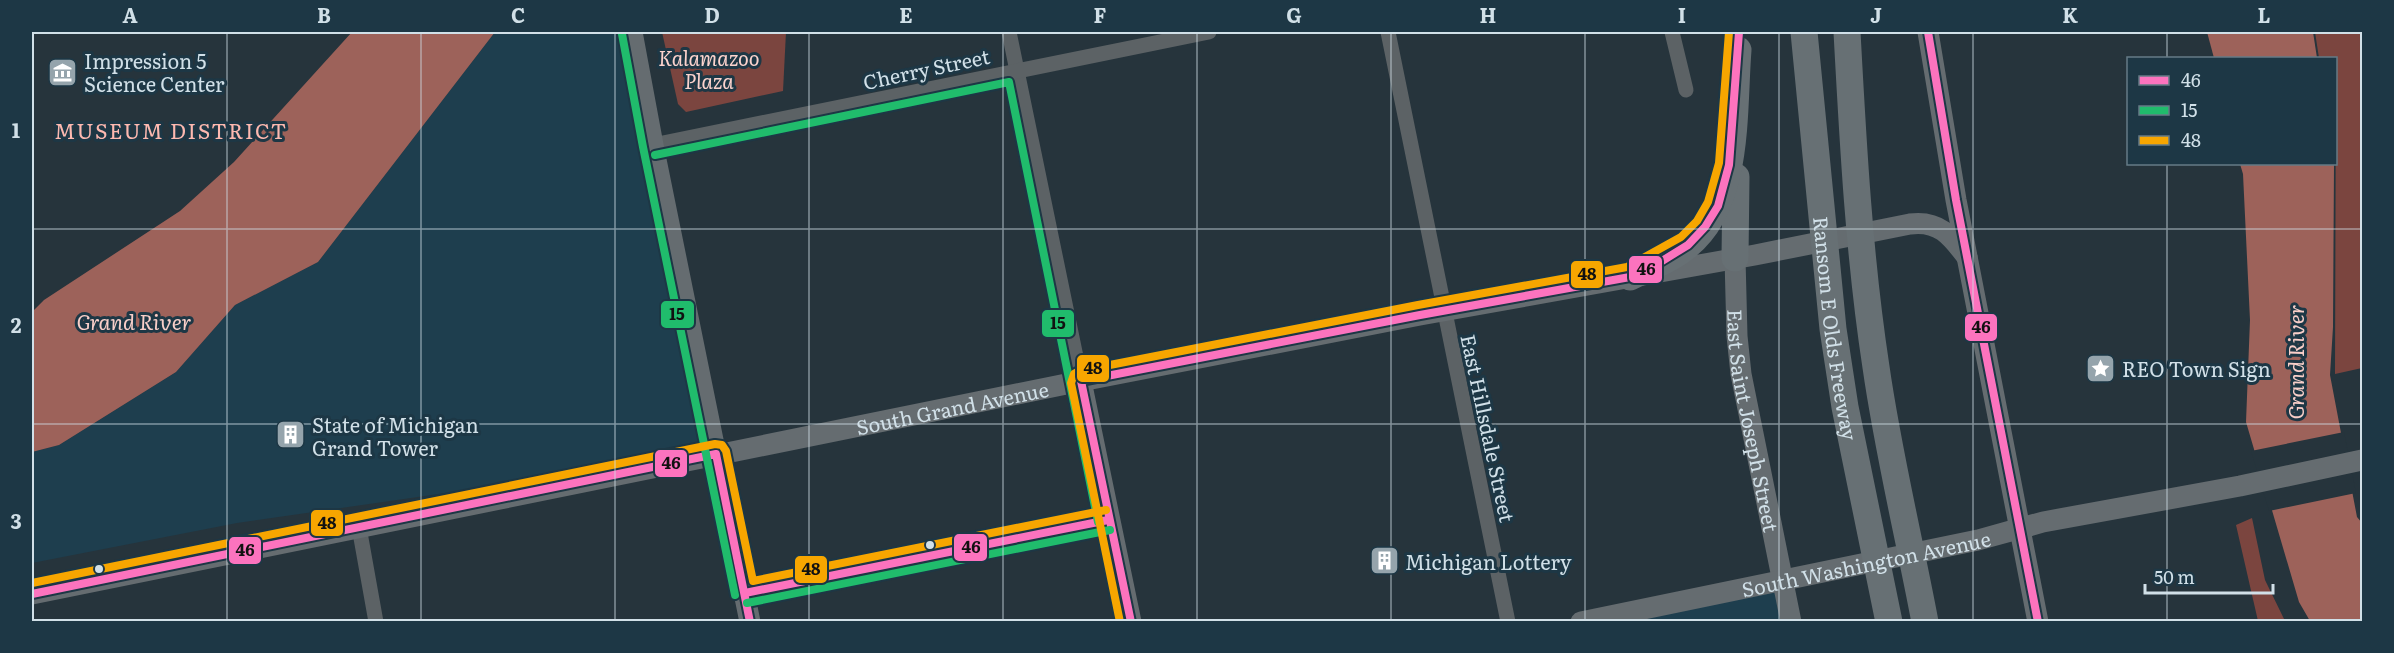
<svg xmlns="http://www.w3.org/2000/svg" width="2394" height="653" font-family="Literata,serif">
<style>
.built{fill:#1e3e4e}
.green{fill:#7b453f}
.water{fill:#9d625a}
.pier{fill:#26343c}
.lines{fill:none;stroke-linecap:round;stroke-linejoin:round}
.street{stroke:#5c6265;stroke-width:15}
.secondary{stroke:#656c70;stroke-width:21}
.highway{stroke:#677074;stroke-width:27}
.bus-1-casing{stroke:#1d3745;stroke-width:12}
.bus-2-casing{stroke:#1d3745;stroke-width:12}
.bus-3-casing{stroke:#1d3745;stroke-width:12}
.bus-1{stroke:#fc73be;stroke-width:8}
.bus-2{stroke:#20bc6c;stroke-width:8}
.bus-3{stroke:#f7a600;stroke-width:8}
.grid{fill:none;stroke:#d1e0e8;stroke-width:1.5;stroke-opacity:0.55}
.bus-dot{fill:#d1e0e8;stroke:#1d3745;stroke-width:2}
.labels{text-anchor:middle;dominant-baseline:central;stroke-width:6;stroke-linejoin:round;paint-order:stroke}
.park-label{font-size:20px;font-style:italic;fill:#fcd3cd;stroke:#1d3745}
.poi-label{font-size:20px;fill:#d1e0e8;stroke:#1d3745;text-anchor:start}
.street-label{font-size:20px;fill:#d1e0e8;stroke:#1d3745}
.neighbourhood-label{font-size:21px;letter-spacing:1.5px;fill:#fdb9b0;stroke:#1d3745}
.water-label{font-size:21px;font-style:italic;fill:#f9cfc9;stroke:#1d3745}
.line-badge{stroke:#1d3745;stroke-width:2}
.pale-badge-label{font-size:16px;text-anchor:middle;font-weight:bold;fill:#111}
.neatline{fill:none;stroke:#d1e0e8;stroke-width:2}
.grid-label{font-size:20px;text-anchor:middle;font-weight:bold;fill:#d1e0e8}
</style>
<rect width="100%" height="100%" fill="#26343c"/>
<g class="built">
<polygon points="495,32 632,32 716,454 237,523 32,563 32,452 59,445 176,372 235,305 318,262"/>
<polygon points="1776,591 1783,621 1645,622 1644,617"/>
</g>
<g class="green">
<polygon points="662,32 786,32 783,91 686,112 678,104"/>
<polygon points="2315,32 2362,32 2362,368 2335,374 2336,58 2319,58"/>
<polygon points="2252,518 2265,580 2285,621 2258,621 2236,525"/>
</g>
<g class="water">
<polygon points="352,32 495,32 318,262 235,305 176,372 59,445 32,452 32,312 44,300 180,211 234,162"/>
<polygon points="2207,32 2313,32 2317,58 2214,58"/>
<polygon points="2240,164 2334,164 2333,327 2330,375 2357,517 2362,523 2362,621 2310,621 2299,602 2246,422 2250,320 2243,174"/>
</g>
<polygon class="pier" points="2344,432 2356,493 2269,511 2251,451"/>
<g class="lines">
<g class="street">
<polyline points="1009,32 1081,381"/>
<polyline points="1388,32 1508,622"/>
<polyline points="1672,32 1686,90"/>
<polyline points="653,145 1209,32"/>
<polyline points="359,527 376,622"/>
</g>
<g class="secondary">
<polyline points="632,32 653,145 750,622"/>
<polyline points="1928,32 1956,200 2038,622"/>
<path id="s1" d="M1735,258L1737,336L1741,374L1791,622"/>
<polyline points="1081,381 1131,622"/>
<path id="s2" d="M32,594L1081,381L1420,315L1755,255L1910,224C1939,220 1951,236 1967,257"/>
<path id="s3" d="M1581,622L1978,540L2043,522L2240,486L2362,460"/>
</g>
<g class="highway">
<path id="s4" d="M1804,32L1833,329L1845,407L1889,622"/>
<path d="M1847,32C1853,143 1859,256 1876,367C1888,452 1909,537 1925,622"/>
<polyline points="1735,258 1736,177"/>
<path d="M1630,277C1649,268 1670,260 1687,246C1740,203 1733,113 1738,50"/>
</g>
<defs>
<g id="bus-1">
<polyline points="1928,32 1956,200 2038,622"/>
<polyline points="745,593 1108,520"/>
<polyline points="32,594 716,454 750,622"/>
<polyline points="1131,622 1081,381 1420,315 1630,277 1662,261 1688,245 1705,227 1718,206 1729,165 1739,32"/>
</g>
<g id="bus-2">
<polyline points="622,34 643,147 735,595"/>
<polyline points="655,155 1009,82 1098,522"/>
<polyline points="747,603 1110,530"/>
</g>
<g id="bus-3">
<polyline points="32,583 715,444 722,445 726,451 753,581 1106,510"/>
<polyline points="1120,622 1071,383 1074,374 1079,371 1418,305 1627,267 1681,237 1697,221 1708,202 1719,163 1729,32"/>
</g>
</defs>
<use href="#bus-1" class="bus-1-casing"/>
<use href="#bus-2" class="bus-2-casing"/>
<use href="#bus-3" class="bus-3-casing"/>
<use href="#bus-1" class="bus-1"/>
<use href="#bus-2" class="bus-2"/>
<use href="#bus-3" class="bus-3"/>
</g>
<path class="grid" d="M227,32V622M421,32V622M615,32V622M809,32V622M1003,32V622M1197,32V622M1391,32V622M1585,32V622M1779,32V622M1973,32V622M2167,32V58M2167,164V622M32,229H2362M32,424H2362"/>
<defs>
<symbol id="museum-square" viewBox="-11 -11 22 22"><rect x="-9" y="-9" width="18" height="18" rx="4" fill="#95a4ac" stroke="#1d3745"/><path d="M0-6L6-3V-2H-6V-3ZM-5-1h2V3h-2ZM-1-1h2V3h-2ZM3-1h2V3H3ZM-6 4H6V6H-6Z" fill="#fff"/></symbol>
<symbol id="sight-square" viewBox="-11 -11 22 22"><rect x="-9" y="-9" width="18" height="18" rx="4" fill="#95a4ac" stroke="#1d3745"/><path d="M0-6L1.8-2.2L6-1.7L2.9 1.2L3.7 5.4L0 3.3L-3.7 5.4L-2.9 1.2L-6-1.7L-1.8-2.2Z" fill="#fff"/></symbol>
<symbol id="building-square" viewBox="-11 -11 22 22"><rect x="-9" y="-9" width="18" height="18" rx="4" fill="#95a4ac" stroke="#1d3745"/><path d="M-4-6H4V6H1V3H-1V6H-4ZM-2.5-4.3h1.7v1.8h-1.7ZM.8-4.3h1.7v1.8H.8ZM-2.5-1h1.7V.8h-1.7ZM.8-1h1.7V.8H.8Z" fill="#fff"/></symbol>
</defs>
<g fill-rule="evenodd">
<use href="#museum-square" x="46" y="56" width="33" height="33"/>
<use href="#sight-square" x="2084" y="352" width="33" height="33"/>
<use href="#building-square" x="274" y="418" width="33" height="33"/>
<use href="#building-square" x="1368" y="544" width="33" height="33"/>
</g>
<g class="bus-dot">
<circle cx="930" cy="545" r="5"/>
<circle cx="99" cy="569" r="5"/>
</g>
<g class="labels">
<g class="park-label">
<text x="709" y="57">Kalamazoo<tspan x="709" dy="23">Plaza</tspan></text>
</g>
<g class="poi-label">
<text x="84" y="60">Impression 5<tspan x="84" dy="23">Science Center</tspan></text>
<text x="2122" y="368">REO Town Sign</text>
<text x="312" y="424">State of Michigan<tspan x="312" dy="23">Grand Tower</tspan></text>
<text x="1405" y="561">Michigan Lottery</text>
</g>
<g class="street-label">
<text transform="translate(926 68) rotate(-12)">Cherry Street</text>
<text stroke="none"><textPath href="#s4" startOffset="298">Ransom E Olds Freeway</textPath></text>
<text stroke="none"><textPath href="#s2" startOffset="939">South Grand Avenue</textPath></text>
<text stroke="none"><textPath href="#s1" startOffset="164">East Saint Joseph Street</textPath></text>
<text transform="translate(1489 428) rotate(78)">East Hillsdale Street</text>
<text stroke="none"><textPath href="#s3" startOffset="291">South Washington Avenue</textPath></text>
</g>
<g class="neighbourhood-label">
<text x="171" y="129">MUSEUM DISTRICT</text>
</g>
<g class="water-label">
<text x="134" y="320">Grand River</text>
<text transform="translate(2294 362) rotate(-90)">Grand River</text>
</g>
</g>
<g class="line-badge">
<rect x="1628" y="255" width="35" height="29" rx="6" fill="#fc73be"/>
<rect x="1570" y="260" width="34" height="29" rx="6" fill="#f7a600"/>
<rect x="660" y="300" width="35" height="29" rx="6" fill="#20bc6c"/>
<rect x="1041" y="309" width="34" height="29" rx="6" fill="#20bc6c"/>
<rect x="1964" y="313" width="34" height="29" rx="6" fill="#fc73be"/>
<rect x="1076" y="354" width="34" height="29" rx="6" fill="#f7a600"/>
<rect x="654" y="449" width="34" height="29" rx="6" fill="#fc73be"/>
<rect x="310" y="509" width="34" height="28" rx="6" fill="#f7a600"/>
<rect x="953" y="533" width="35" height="29" rx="6" fill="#fc73be"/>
<rect x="228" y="536" width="34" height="29" rx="6" fill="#fc73be"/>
<rect x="794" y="555" width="34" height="29" rx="6" fill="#f7a600"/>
</g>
<g class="pale-badge-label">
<text x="1646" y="275">46</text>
<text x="1587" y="280">48</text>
<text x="677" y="320">15</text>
<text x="1058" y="329">15</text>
<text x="1981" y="333">46</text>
<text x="1093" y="374">48</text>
<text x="671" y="469">46</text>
<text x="327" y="529">48</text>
<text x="971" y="553">46</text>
<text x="245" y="556">46</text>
<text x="811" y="575">48</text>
</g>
<rect width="2394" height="653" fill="none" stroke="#1d3745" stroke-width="66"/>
<rect x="2127" y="57" width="210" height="108" fill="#1d3745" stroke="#657b86" stroke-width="1.5"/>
<rect x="2139" y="76" width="30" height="9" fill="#fc73be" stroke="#657b86" stroke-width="1.5"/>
<text x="2181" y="87" font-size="18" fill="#d1e0e8">46</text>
<rect x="2139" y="106" width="30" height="9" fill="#20bc6c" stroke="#657b86" stroke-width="1.5"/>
<text x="2181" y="117" font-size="18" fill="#d1e0e8">15</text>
<rect x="2139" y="136" width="30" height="9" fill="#f7a600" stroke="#657b86" stroke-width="1.5"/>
<text x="2181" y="147" font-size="18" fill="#d1e0e8">48</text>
<path d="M2145 584v9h128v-9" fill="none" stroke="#d1e0e8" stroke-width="3"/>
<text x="2154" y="584" font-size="18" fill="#d1e0e8" stroke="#1d3745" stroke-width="4.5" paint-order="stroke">50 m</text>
<rect x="33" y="33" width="2328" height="587" class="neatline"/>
<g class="grid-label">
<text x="130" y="23">A</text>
<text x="324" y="23">B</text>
<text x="518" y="23">C</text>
<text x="712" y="23">D</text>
<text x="906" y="23">E</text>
<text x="1100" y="23">F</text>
<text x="1294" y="23">G</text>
<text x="1488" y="23">H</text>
<text x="1682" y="23">I</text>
<text x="1876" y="23">J</text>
<text x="2070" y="23">K</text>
<text x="2264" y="23">L</text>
<text x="16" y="138">1</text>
<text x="16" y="333">2</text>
<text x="16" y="529">3</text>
</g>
</svg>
